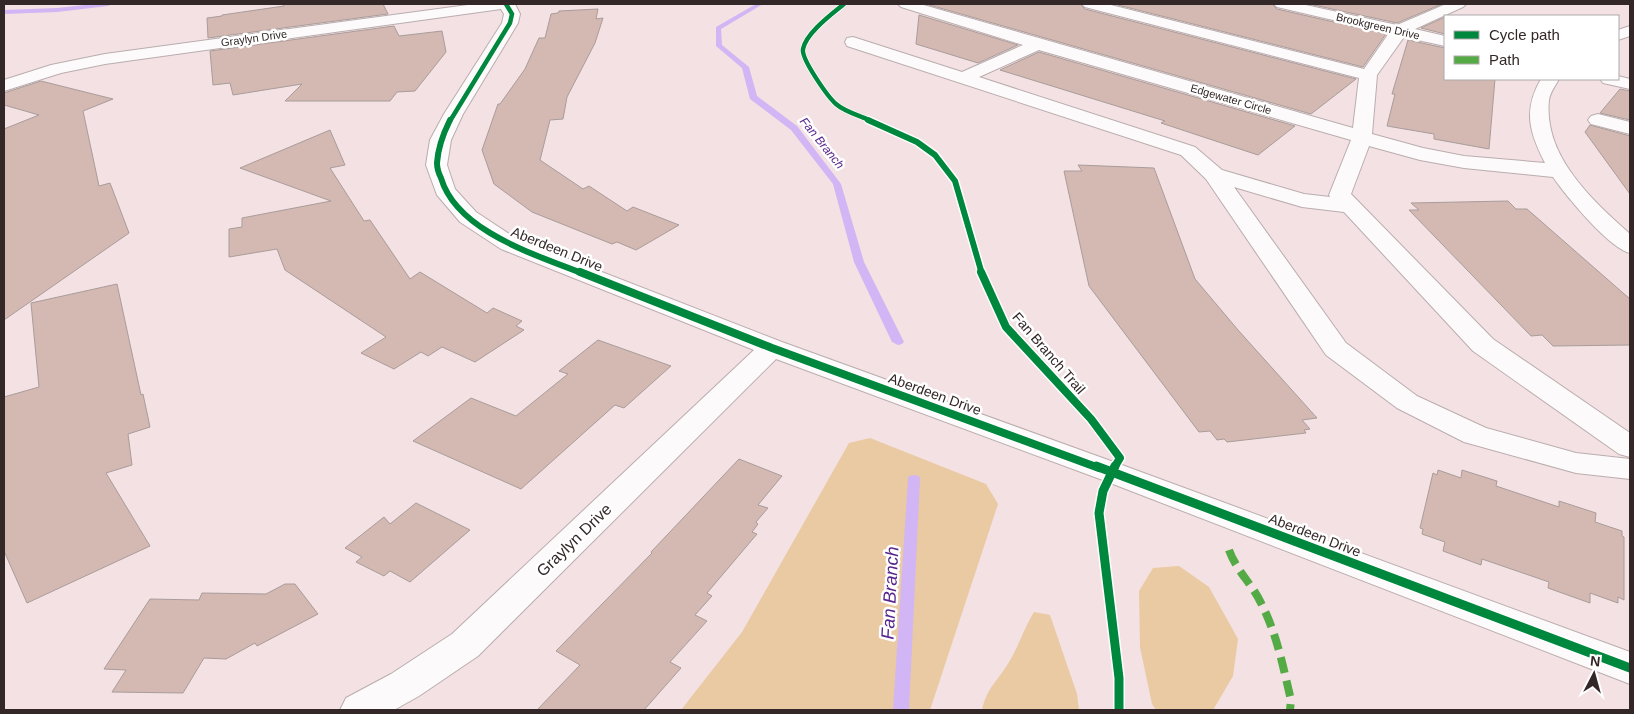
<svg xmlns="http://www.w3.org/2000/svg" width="1634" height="714" font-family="Helvetica,sans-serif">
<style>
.green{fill:#e9caa2}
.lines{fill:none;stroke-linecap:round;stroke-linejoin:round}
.stream{fill:#d2b5f4;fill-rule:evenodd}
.building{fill:#d3b9b1;stroke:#a99c9b}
.minor-casing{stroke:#baadae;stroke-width:2}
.minor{fill:#fdfafb;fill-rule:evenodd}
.quiet{stroke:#54aa44;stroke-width:8;stroke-dasharray:16 8;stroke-linecap:butt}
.cycleway-far3-casing{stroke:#fff;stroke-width:6}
.cycleway-far2-casing{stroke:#fff;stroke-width:9}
.cycleway-far1-casing{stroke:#fff;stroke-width:11}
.cycleway-casing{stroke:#fff;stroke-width:12}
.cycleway-far3{stroke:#00873e;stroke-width:4.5}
.cycleway-far2{stroke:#00873e;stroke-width:6}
.cycleway-far1{stroke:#00873e;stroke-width:8}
.cycleway{stroke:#00873e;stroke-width:9}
.labels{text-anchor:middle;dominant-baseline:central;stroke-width:5;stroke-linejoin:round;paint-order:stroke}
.far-street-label{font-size:11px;fill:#332728;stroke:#fff}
.far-water-label{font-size:12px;font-style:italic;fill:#57268c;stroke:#fff}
.street-label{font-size:14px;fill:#332728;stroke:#fff}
.near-street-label{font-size:16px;fill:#332728;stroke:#fff}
.near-water-label{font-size:18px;font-style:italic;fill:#57268c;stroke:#fff}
</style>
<rect width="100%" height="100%" fill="#f3e1e3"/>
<g class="green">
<polygon points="870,438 986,484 998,504 930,710 681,710 742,632 849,443"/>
<polygon points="1179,566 1209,587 1238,639 1233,676 1213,710 1156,710 1152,704 1140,647 1139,591 1153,568"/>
<path d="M1034,612L1050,615L1077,694L1079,710H982C987,687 998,681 1009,662C1019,646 1024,628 1034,612Z"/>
</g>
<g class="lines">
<g class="stream">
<polygon points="94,4 111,4 108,6 57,12 4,14 4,10 57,8"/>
<polygon points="756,4 763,4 721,29 722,45 749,67 757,96 797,126 841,184 864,262 904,342 902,344 898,345 892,342 854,262 833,184 791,130 750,99 742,68 716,46 716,27"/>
<polygon points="914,475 919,476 920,479 909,710 893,710 908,479 909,476"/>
</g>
</g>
<g class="building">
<polygon points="283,4 383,4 388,14 208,38 207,18 222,16 222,15 284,6"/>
<polygon points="926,4 1080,4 1085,9 1356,79 1311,114"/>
<polygon points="1114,4 1272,4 1277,9 1386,34 1363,67"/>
<polygon points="1309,4 1442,4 1397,23"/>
<polygon points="598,9 596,19 603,18 595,43 567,97 563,119 550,120 540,160 583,189 589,186 627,211 633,207 679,225 636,250 617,242 612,244 532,212 494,184 482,150 498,104 500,104 525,69 539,38 545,38 551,14 558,13 559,11"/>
<polygon points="919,15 1018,45 978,63 916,44"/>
<polygon points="1445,17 1445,34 1421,28"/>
<polygon points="394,26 399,36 442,31 446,52 415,91 397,92 390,101 285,101 302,84 233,95 230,83 213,85 210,51"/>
<polygon points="1408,40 1445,48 1445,79 1495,79 1489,149 1434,139 1434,134 1387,126 1395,94 1392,94"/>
<polygon points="1039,52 1295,126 1258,155 1161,123 1165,121 1000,70"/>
<polygon points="41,81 113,99 83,111 99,186 110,183 129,233 4,320 4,129 39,115 4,105 4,93"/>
<polygon points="1620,89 1630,91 1630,120 1600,113"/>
<polygon points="1590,125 1630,136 1630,194 1585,132"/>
<polygon points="330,130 345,165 330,168 364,221 370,220 410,279 420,272 487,313 493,308 522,321 516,326 524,330 475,362 442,347 428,356 421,352 394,369 361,353 386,337 285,270 277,249 229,257 229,229 242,227 242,218 331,201 240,168"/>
<polygon points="1078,165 1154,168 1195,279 1238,330 1317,418 1302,420 1310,429 1304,430 1306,433 1227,442 1224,439 1217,440 1210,431 1199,432 1089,286 1064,171 1082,171"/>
<polygon points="1508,201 1516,209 1527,209 1630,299 1630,345 1553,346 1542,335 1531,336 1409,210 1419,210 1411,203"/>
<polygon points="117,284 141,395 143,394 150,427 128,434 132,465 106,473 150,546 27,603 4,551 4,397 39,387 31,303"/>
<polygon points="598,340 671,366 624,408 615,405 521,489 413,441 471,398 516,416 568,374 559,371"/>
<polygon points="739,459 782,476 758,505 768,508 756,522 758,524 752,532 757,534 707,593 712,596 695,615 707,621 670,662 681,668 644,710 537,710 580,665 556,651 652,553 651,552"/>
<polygon points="1438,470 1461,478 1462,470 1497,481 1496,486 1559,507 1559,501 1596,513 1595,522 1622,531 1622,536 1624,537 1624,600 1618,597 1618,603 1590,593 1590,603 1548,588 1549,582 1482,559 1481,565 1443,551 1445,542 1422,534 1423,529 1420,528 1433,473 1437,475"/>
<polygon points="416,503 470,530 410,582 390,571 384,576 356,562 362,557 345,548 384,517 390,524"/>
<polygon points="285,584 295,584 318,614 257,646 255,643 226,659 204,658 183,693 112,692 126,670 104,669 150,599 199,600 202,593 266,594"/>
</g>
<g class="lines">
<defs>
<g id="minor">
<polygon points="475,4 515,4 520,14 518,23 463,114 451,140 447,165 455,189 476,212 517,239 782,342 1122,465 1630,652 1630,684 1100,479 776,359 478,656 419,696 394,710 340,710 346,698 391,674 452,634 754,350 501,249 460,222 437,195 426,165 430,140 444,114 502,23 504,14 501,9 105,64 61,73 4,91 4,80 51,65 105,54"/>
<path d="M898,4H920L1353,128L1359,78L1085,7L1082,4H1107L1364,69L1389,33L1277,7L1274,4H1301L1397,25L1446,4H1466L1463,7L1415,29L1445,36V46L1404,37L1377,75L1372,134L1423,148L1464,156L1545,163C1529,132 1523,110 1541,79H1559C1556,85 1550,92 1549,100C1543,156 1592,200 1630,234V253C1609,248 1566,196 1553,177L1464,168L1420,160L1369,146L1351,194L1493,339L1630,433V457L1619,454L1473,351L1344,212L1302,207L1234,187L1346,343L1417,396L1486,428L1576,453L1630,459V479L1576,473L1464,442L1397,408L1326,355L1206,179L1181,155L847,46L845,42L847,38L853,37L962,72L1023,45L901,7ZM1039,50L1351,140L1329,195L1330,197L1304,194L1222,170L1195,147L979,77Z"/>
<polygon points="1630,26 1630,36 1618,40 1618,30"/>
<polygon points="1618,76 1630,79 1630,89 1603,83 1600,79 1618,79"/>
<polygon points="1598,114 1630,122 1630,134 1591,124 1588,120 1591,116"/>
</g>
</defs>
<use href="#minor" class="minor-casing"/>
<use href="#minor" class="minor"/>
<path class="quiet" d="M1229,550C1236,570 1252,584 1261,603C1277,634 1283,667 1291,700L1290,710"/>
<defs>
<g id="cycleway-far3">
<path d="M844,4C832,14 806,33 803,49C801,59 828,97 836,104C845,112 861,116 871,121"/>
<polyline points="450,121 510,23 512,14 506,4"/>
</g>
<g id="cycleway-far2">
<path d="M450,120C443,134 438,147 437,163C437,168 439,174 441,178C457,232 537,255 584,274"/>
<polyline points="868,120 917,142 935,155 955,181 982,274"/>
</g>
<g id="cycleway-far1">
<polyline points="580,272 772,348 1099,468"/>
<polyline points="981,272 1006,327 1091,419 1120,458 1114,468"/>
</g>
<g id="cycleway">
<polyline points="1096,466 1630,668"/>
<polyline points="1115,466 1103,491 1099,513 1119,678 1119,710"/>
</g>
</defs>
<use href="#cycleway-far3" class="cycleway-far3-casing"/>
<use href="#cycleway-far2" class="cycleway-far2-casing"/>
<use href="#cycleway-far1" class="cycleway-far1-casing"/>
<use href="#cycleway" class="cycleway-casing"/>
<use href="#cycleway-far3" class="cycleway-far3"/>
<use href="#cycleway-far2" class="cycleway-far2"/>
<use href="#cycleway-far1" class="cycleway-far1"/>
<use href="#cycleway" class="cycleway"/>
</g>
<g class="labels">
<g class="far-street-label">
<text transform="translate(1378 26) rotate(13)">Brookgreen Drive</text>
<text transform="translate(254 38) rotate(-8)">Graylyn Drive</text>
<text transform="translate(1231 99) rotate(16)">Edgewater Circle</text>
</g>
<g class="far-water-label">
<text transform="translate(822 143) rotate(51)">Fan Branch</text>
</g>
<g class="street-label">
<text transform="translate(557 249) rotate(22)">Aberdeen Drive</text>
<text transform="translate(1049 353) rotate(49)">Fan Branch Trail</text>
<text transform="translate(935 394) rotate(20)">Aberdeen Drive</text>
<text transform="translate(1315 535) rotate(21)">Aberdeen Drive</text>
</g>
<g class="near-street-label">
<text transform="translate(574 540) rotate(-44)">Graylyn Drive</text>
</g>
<g class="near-water-label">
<text transform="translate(890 593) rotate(-87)">Fan Branch</text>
</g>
</g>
<rect width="1634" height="714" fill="none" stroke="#332728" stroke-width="10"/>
<rect x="1444" y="15" width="175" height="65" fill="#ffffff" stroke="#ada9a9"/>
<rect x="1454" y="31" width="25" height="8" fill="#00873e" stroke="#ada9a9"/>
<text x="1489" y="40" font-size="15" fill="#332728">Cycle path</text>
<rect x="1454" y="56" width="25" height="8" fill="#54aa44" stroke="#ada9a9"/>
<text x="1489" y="65" font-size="15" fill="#332728">Path</text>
<g transform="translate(1594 674) rotate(6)" stroke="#ffffff" stroke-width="4" paint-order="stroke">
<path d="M0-4L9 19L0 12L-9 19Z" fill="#332728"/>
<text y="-8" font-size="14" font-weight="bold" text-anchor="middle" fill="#332728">N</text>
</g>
</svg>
